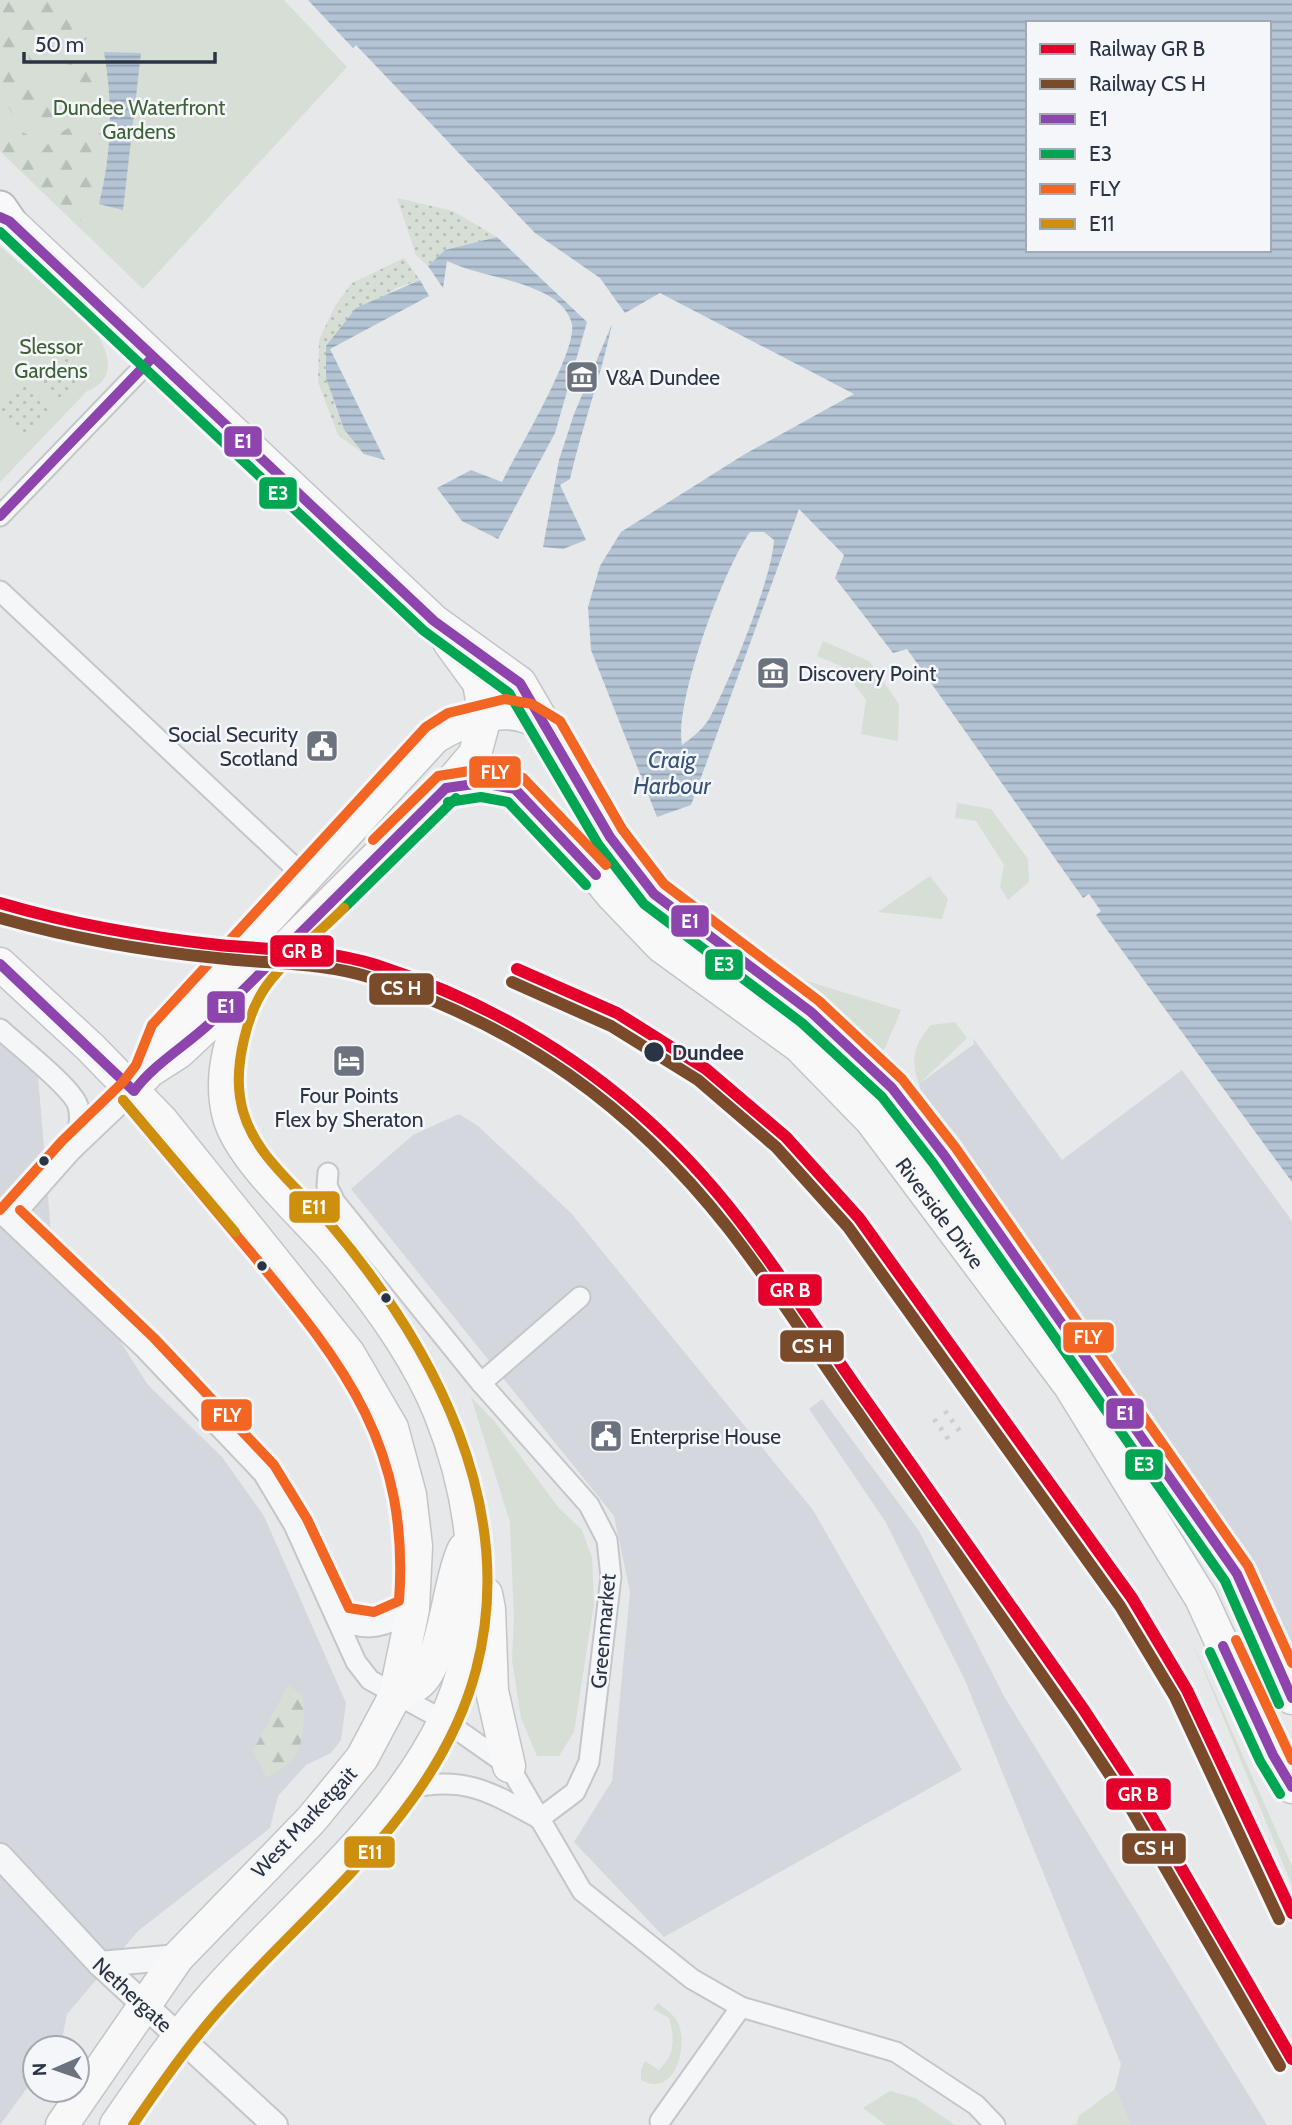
<svg xmlns="http://www.w3.org/2000/svg" width="1292" height="2125" font-family="Cabin,sans-serif">
<style>
.built{fill:#d4d7dd}
.green{fill:#d6ded6}
.forest{fill:url(#forest-firs)}
.garden{fill:url(#garden-dots)}
.water{fill:url(#water-rules);fill-rule:evenodd}
.lines{fill:none;stroke-linecap:round;stroke-linejoin:round}
.minor-casing{stroke:#c4c6c8;stroke-width:23}
.tertiary-casing{stroke:#c4c6c8;stroke-width:28}
.primary-casing{stroke:#c2c5c8;stroke-width:35}
.trunk-casing{stroke:#b8bbbf;stroke-width:37}
.minor{stroke:#f5f6f7;stroke-width:19}
.tertiary{stroke:#f5f6f7;stroke-width:24}
.primary{stroke:#f8f8f8;stroke-width:32}
.trunk{stroke:#f8f8f8;stroke-width:33}
.rail{stroke:#cecfd2;stroke-width:5;stroke-dasharray:3.5 7;stroke-linecap:butt}
.bus-1-casing{stroke:#f4f6f9;stroke-width:16}
.bus-2-casing{stroke:#f4f6f9;stroke-width:16}
.bus-3-casing{stroke:#f4f6f9;stroke-width:16}
.bus-4-casing{stroke:#f4f6f9;stroke-width:16}
.bus-1{stroke:#8e44ad;stroke-width:10}
.bus-2{stroke:#00a651;stroke-width:10}
.bus-3{stroke:#f26522;stroke-width:10}
.bus-4{stroke:#ce8f0e;stroke-width:10}
.rail-1-casing{stroke:#f4f6f9;stroke-width:18}
.rail-2-casing{stroke:#f4f6f9;stroke-width:18}
.rail-1{stroke:#e4002b;stroke-width:12}
.rail-2{stroke:#7a4b2a;stroke-width:12}
.stop-dot{fill:#2b3445;stroke:#f4f6f9;stroke-width:2.5}
.labels{text-anchor:middle;dominant-baseline:central;stroke-width:5;stroke-linejoin:round;paint-order:stroke}
.park-label{font-size:21px;fill:#3f6138;stroke:#f4f6f9}
.poi-label{font-size:21px;fill:#2b3445;stroke:#f4f6f9;text-anchor:start}
.stop-label{font-size:21px;font-weight:bold;fill:#2b3445;stroke:#f4f6f9;text-anchor:start}
.street-label{font-size:21px;fill:#2b3445;stroke:#f4f6f9}
.water-label{font-size:23px;font-style:italic;fill:#34527a;stroke:#f4f6f9}
.line-badge{stroke:#f4f6f9;stroke-width:2.5}
.badge-label{font-size:19px;text-anchor:middle;font-weight:bold;fill:#fff}
</style>
<defs>
<pattern id="forest-firs" width="22" height="20" patternUnits="userSpaceOnUse" patternTransform="scale(1.75)"><rect width="22" height="20" fill="#d6ded6"/><path d="M5 1l3.5 6h-7zM16 11l3.5 6h-7z" fill="#b8bfb9"/></pattern>
<pattern id="garden-dots" width="8" height="8" patternUnits="userSpaceOnUse" patternTransform="scale(1.75)"><rect width="8" height="8" fill="#d6ded6"/><path d="M2 2h.1M6 6h.1" fill="none" stroke="#b8bfb9" stroke-width="1.8" stroke-linecap="round"/></pattern>
<pattern id="water-rules" width="6" height="5" patternUnits="userSpaceOnUse" patternTransform="scale(1.75)"><rect width="6" height="5" fill="#b4c4d5"/><path d="M0 2.5h6" fill="none" stroke="#93a0af"/></pattern>
</defs>
<rect width="100%" height="100%" fill="#e6e8ea"/>
<g class="built">
<polygon points="973,1038 1062,1160 1182,1070 1292,1221 1292,1660 1219,1512 920,1089 919,1084 974,1044"/>
<polygon points="0,1040 38,1076 51,1233 148,1385 222,1457 264,1516 346,1703 341,1740 331,1753 306,1765 278,1796 270,1828 138,1931 67,2014 62,2039 56,2048 35,2048 35,2077 0,2125"/>
<polygon points="459,1114 478,1126 571,1213 813,1510 962,1770 664,1937 574,1842 612,1781 630,1592 614,1516 351,1189 413,1135"/>
<polygon points="822,1399 919,1531 1005,1698 1267,2125 1131,2125 1115,2089 1121,2064 964,1678 885,1521 809,1409"/>
</g>
<g class="green">
<polygon points="0,0 284,0 347,67 143,289 0,151"/>
<path d="M0,246L94,329C109,351 118,380 87,391L0,482Z"/>
<polygon points="823,641 869,661 899,704 898,741 861,734 866,700 841,666 817,656"/>
<polygon points="957,803 991,809 1028,859 1029,882 1008,900 1000,887 1004,865 976,821 955,818"/>
<polygon points="930,876 948,899 942,919 878,912"/>
<polygon points="794,977 901,1010 882,1055"/>
<path d="M955,1022L967,1038L919,1084C910,1059 914,1045 931,1025Z"/>
<polygon points="471,1397 495,1422 558,1507 582,1530 592,1558 594,1604 574,1732 559,1756 537,1756 521,1718 512,1660 514,1619 510,1522"/>
<polygon points="1191,1639 1292,1866 1292,1885 1289,1878"/>
<path d="M658,2003C665,2009 675,2015 678,2023C689,2047 674,2099 641,2080V2069L645,2061L659,2070C675,2055 675,2039 669,2018L653,2009Z"/>
<polygon points="1115,2089 1131,2125 1076,2125 1079,2116"/>
<polygon points="890,2091 915,2098 955,2125 886,2125 863,2108"/>
</g>
<g class="forest">
<path d="M0,0H75L89,37C71,51 53,62 31,64L28,55L13,54L8,59L0,56Z"/>
<polygon points="87,50 96,58 101,102 96,104 75,97 57,77 58,72"/>
<path d="M13,71C37,77 52,87 70,104L69,110L39,127L16,118L3,100L0,72Z"/>
<path d="M93,117H99C111,143 92,202 78,226L0,151V118L31,137L35,141L34,151L40,154C55,133 70,126 93,117Z"/>
<path d="M288,1685L303,1695C305,1734 306,1758 267,1778L253,1751Z"/>
</g>
<g class="garden">
<polygon points="397,198 453,211 497,237 445,250 428,266 416,255"/>
<path d="M404,258L420,280L396,288L326,346C326,390 336,420 364,454L338,435L318,382L319,340L335,306L352,283Z"/>
<polygon points="56,347 84,374 58,401 33,377"/>
<polygon points="23,382 51,409 23,438 0,416 0,406"/>
</g>
<g class="water">
<path d="M308,0H1292V1182L1096,915L1101,911L1089,894L1083,898L907,649L893,653L835,578L844,555L799,509L691,805L657,817L591,650L588,607L600,566L621,532L745,454L854,394L660,293L625,313L600,278L535,233L356,45L353,48ZM1028,23H1269V250H1028ZM750,532H764L774,540C772,579 729,683 709,719C702,730 692,738 682,745C674,702 724,568 750,532Z"/>
<path d="M104,52L141,53L123,210L99,204C112,152 113,104 104,52Z"/>
<path d="M497,237L587,322L555,433L498,539L462,521L437,488L471,470L502,482C517,452 577,352 572,324C568,308 554,297 539,291C509,277 477,275 447,261L443,288L428,266L445,250Z"/>
<polygon points="420,280 429,296 330,349 385,460 364,454 344,429 326,378 326,346 356,308"/>
<path d="M612,324C601,377 582,426 570,479L560,485L586,540L563,549L543,547L559,460L574,414Z"/>
</g>
<g class="lines">
<defs>
<g id="minor">
<polyline points="0,516 152,358"/>
<polyline points="0,591 307,879"/>
<path d="M0,1029C16,1044 73,1088 78,1106C82,1121 77,1135 73,1149"/>
<polyline points="328,1173 327,1186 335,1202 481,1383 589,1505 607,1540 611,1577 589,1762 575,1792 539,1819"/>
<polyline points="0,1212 144,1348 263,1473 294,1525 356,1662 370,1680 445,1721 509,1766 582,1891 692,1979 741,2007 896,2052 976,2105 995,2125"/>
<polyline points="10,1220 72,1150 134,1091"/>
<polyline points="481,1383 580,1297"/>
<path d="M338,1618C366,1634 388,1627 413,1609"/>
<path d="M405,1789C463,1775 489,1791 538,1818"/>
<polyline points="660,2121 741,2007"/>
</g>
<g id="tertiary">
<path id="s1" d="M0,1856L100,1964L275,2125"/>
<polyline points="100,1964 178,1957"/>
</g>
<g id="primary">
<polyline points="0,217 9,221 434,621 520,683 610,837 654,894 811,1012 892,1088 944,1155 1237,1574 1292,1698"/>
<path id="s2" d="M446,788L481,783L515,789L567,841L613,896L661,946L799,1046L871,1120L1070,1386L1201,1598L1273,1755L1292,1787"/>
<polyline points="0,964 90,1047 162,1121 349,1354 392,1428 410,1495 416,1546 413,1609 395,1696 362,1758 311,1820 178,1957 62,2125"/>
<polyline points="148,1072 179,1052 209,1024 446,788 475,754 485,717 479,683 449,642"/>
<path d="M145,1076L162,1034L435,737C460,722 498,706 527,717C535,720 544,727 551,732"/>
<polyline points="486,1594 489,1609 492,1691 509,1766"/>
<path d="M395,1696C403,1692 413,1688 419,1683C444,1662 448,1582 464,1549"/>
<path d="M116,2125C148,2079 180,2032 218,1990C295,1904 392,1828 444,1722C490,1628 478,1508 440,1413C416,1354 374,1297 333,1249C304,1214 241,1160 229,1117C216,1069 237,1025 253,980"/>
</g>
<polyline id="trunk" points="0,208 9,221"/>
</defs>
<use href="#minor" class="minor-casing"/>
<use href="#tertiary" class="tertiary-casing"/>
<use href="#primary" class="primary-casing"/>
<use href="#trunk" class="trunk-casing"/>
<use href="#minor" class="minor"/>
<use href="#tertiary" class="tertiary"/>
<use href="#primary" class="primary"/>
<use href="#trunk" class="trunk"/>
<g class="rail">
<polyline points="945,1411 961,1433"/>
<polyline points="934,1419 949,1440"/>
</g>
<defs>
<g id="bus-1">
<polyline points="0,217 9,221 434,621 520,683 610,837 654,894 811,1012 892,1088 944,1155 1237,1574 1292,1698"/>
<polyline points="0,516 152,358"/>
<polyline points="446,788 481,783 515,789 596,875"/>
<path d="M0,964L134,1091C154,1064 184,1047 209,1024L446,788"/>
<polyline points="1223,1646 1273,1755 1292,1787"/>
</g>
<g id="bus-2">
<polyline points="0,232 424,631 509,693 598,844 644,904 802,1023 882,1097 933,1163 1225,1581 1279,1704"/>
<polyline points="448,802 481,797 508,802 586,885"/>
<polyline points="344,908 456,798"/>
<polyline points="1210,1652 1260,1761 1280,1794"/>
</g>
<g id="bus-3">
<polyline points="373,840 438,776 482,769 523,778 606,865"/>
<polyline points="0,1210 62,1141 123,1082 136,1065 152,1025 426,727 448,713 505,699 532,704 560,721 622,829 664,884 819,1001 902,1079 955,1147 1248,1566 1292,1663"/>
<path d="M20,1210L154,1338L274,1465L307,1519L349,1608L374,1612L399,1601C410,1448 346,1367 253,1255C210,1204 167,1152 123,1100"/>
<polyline points="1236,1640 1292,1760"/>
</g>
<g id="bus-4">
<polyline points="123,1100 235,1232"/>
<path d="M133,2125C163,2081 194,2037 230,1998C321,1898 440,1807 476,1670C519,1506 434,1347 331,1225C297,1186 247,1151 240,1097C235,1064 247,1012 267,985C288,957 319,933 344,908"/>
</g>
</defs>
<use href="#bus-1" class="bus-1-casing"/>
<use href="#bus-2" class="bus-2-casing"/>
<use href="#bus-3" class="bus-3-casing"/>
<use href="#bus-4" class="bus-4-casing"/>
<use href="#bus-1" class="bus-1"/>
<use href="#bus-2" class="bus-2"/>
<use href="#bus-3" class="bus-3"/>
<use href="#bus-4" class="bus-4"/>
<defs>
<g id="rail-1">
<path d="M0,903C71,924 145,937 219,945C270,950 326,949 376,965C525,1013 645,1097 740,1221C782,1276 820,1335 860,1392C935,1498 1009,1604 1084,1710L1135,1788L1292,2059"/>
<polyline points="517,969 617,1013 706,1069 786,1137 859,1218 1132,1598 1187,1690 1292,1913"/>
</g>
<g id="rail-2">
<path d="M0,918C71,938 144,951 217,958C268,964 323,962 372,978C521,1027 631,1105 728,1228C772,1284 810,1345 851,1403C925,1508 999,1613 1072,1718L1123,1795L1280,2066"/>
<polyline points="512,982 611,1026 698,1080 776,1147 848,1227 1120,1606 1175,1697 1279,1919"/>
</g>
</defs>
<use href="#rail-1" class="rail-1-casing"/>
<use href="#rail-2" class="rail-2-casing"/>
<use href="#rail-1" class="rail-1"/>
<use href="#rail-2" class="rail-2"/>
</g>
<defs>
<symbol id="museum-square" viewBox="-11 -11 22 22"><rect x="-9" y="-9" width="18" height="18" rx="4" fill="#6c737f" stroke="#f4f6f9"/><path d="M0-6L6-3V-2H-6V-3ZM-5-1h2V3h-2ZM-1-1h2V3h-2ZM3-1h2V3H3ZM-6 4H6V6H-6Z" fill="#fff"/></symbol>
<symbol id="civic-square" viewBox="-11 -11 22 22"><rect x="-9" y="-9" width="18" height="18" rx="4" fill="#6c737f" stroke="#f4f6f9"/><path d="M-.6-6.5H3V-4.5H.6V-3L4-1V1h2V6H-6V1h2V-1L-.6-3ZM-1.2 2.5V6h2.4V2.5Z" fill="#fff"/></symbol>
<symbol id="hotel-square" viewBox="-11 -11 22 22"><rect x="-9" y="-9" width="18" height="18" rx="4" fill="#6c737f" stroke="#f4f6f9"/><path d="M-6-4.5h1.5V1H6V5H4.5V3h-9V5H-6ZM-4 0a1.8 1.8 0 1 1 3.6 0ZM.5 0V-2.5h3Q6-2.5 6 0Z" fill="#fff"/></symbol>
</defs>
<g fill-rule="evenodd">
<use href="#museum-square" x="563" y="358" width="38" height="38"/>
<use href="#museum-square" x="754" y="654" width="38" height="38"/>
<use href="#civic-square" x="303" y="727" width="38" height="38"/>
<use href="#hotel-square" x="330" y="1042" width="38" height="38"/>
<use href="#civic-square" x="587" y="1417" width="38" height="38"/>
</g>
<g class="stop-dot">
<circle cx="654" cy="1052" r="11"/>
<circle cx="44" cy="1161" r="6"/>
<circle cx="262" cy="1266" r="6"/>
<circle cx="386" cy="1298" r="6"/>
</g>
<g class="labels">
<g class="park-label">
<text x="139" y="107">Dundee Waterfront<tspan x="139" dy="24">Gardens</tspan></text>
<text x="51" y="346">Slessor<tspan x="51" dy="24">Gardens</tspan></text>
</g>
<g class="poi-label">
<text x="606" y="377">V&amp;A Dundee</text>
<text x="798" y="673">Discovery Point</text>
<text x="298" y="734" text-anchor="end">Social Security<tspan x="298" dy="24">Scotland</tspan></text>
<text x="349" y="1095" text-anchor="middle">Four Points<tspan x="349" dy="24">Flex by Sheraton</tspan></text>
<text x="630" y="1436">Enterprise House</text>
</g>
<g class="stop-label">
<text x="672" y="1052">Dundee</text>
</g>
<g class="street-label">
<text stroke="none"><textPath href="#s2" startOffset="674">Riverside Drive</textPath></text>
<text transform="translate(603 1631) rotate(-85)">Greenmarket</text>
<text transform="translate(304 1822) rotate(-47)">West Marketgait</text>
<text stroke="none"><textPath href="#s1" startOffset="192">Nethergate</textPath></text>
</g>
<g class="water-label">
<text x="672" y="760">Craig<tspan x="672" dy="26">Harbour</tspan></text>
</g>
</g>
<g class="line-badge">
<rect x="223" y="425" width="40" height="33" rx="7" fill="#8e44ad"/>
<rect x="258" y="476" width="40" height="34" rx="7" fill="#00a651"/>
<rect x="468" y="755" width="54" height="34" rx="7" fill="#f26522"/>
<rect x="670" y="904" width="40" height="34" rx="7" fill="#8e44ad"/>
<rect x="269" y="934" width="66" height="34" rx="7" fill="#e4002b"/>
<rect x="704" y="948" width="40" height="33" rx="7" fill="#00a651"/>
<rect x="368" y="972" width="67" height="34" rx="7" fill="#7a4b2a"/>
<rect x="206" y="990" width="40" height="34" rx="7" fill="#8e44ad"/>
<rect x="288" y="1190" width="53" height="34" rx="7" fill="#ce8f0e"/>
<rect x="757" y="1273" width="66" height="34" rx="7" fill="#e4002b"/>
<rect x="1062" y="1321" width="53" height="33" rx="7" fill="#f26522"/>
<rect x="779" y="1329" width="66" height="34" rx="7" fill="#7a4b2a"/>
<rect x="1105" y="1397" width="40" height="33" rx="7" fill="#8e44ad"/>
<rect x="200" y="1398" width="53" height="34" rx="7" fill="#f26522"/>
<rect x="1124" y="1448" width="40" height="33" rx="7" fill="#00a651"/>
<rect x="1105" y="1777" width="67" height="34" rx="7" fill="#e4002b"/>
<rect x="1121" y="1832" width="66" height="33" rx="7" fill="#7a4b2a"/>
<rect x="343" y="1835" width="53" height="34" rx="7" fill="#ce8f0e"/>
</g>
<g class="badge-label">
<text x="243" y="448">E1</text>
<text x="278" y="500">E3</text>
<text x="495" y="779">FLY</text>
<text x="690" y="928">E1</text>
<text x="302" y="958">GR B</text>
<text x="724" y="971">E3</text>
<text x="401" y="995">CS H</text>
<text x="226" y="1013">E1</text>
<text x="314" y="1214">E11</text>
<text x="790" y="1297">GR B</text>
<text x="1088" y="1344">FLY</text>
<text x="812" y="1353">CS H</text>
<text x="1125" y="1420">E1</text>
<text x="227" y="1422">FLY</text>
<text x="1144" y="1471">E3</text>
<text x="1138" y="1801">GR B</text>
<text x="1154" y="1855">CS H</text>
<text x="370" y="1859">E11</text>
</g>
<rect x="1026" y="21" width="245" height="231" fill="#f4f6f9" stroke="#a4a8b1" stroke-width="2"/>
<rect x="1040" y="44" width="35" height="10" fill="#e4002b" stroke="#a4a8b1" stroke-width="2"/>
<text x="1089" y="56" font-size="21" fill="#2b3445">Railway GR B</text>
<rect x="1040" y="79" width="35" height="10" fill="#7a4b2a" stroke="#a4a8b1" stroke-width="2"/>
<text x="1089" y="91" font-size="21" fill="#2b3445">Railway CS H</text>
<rect x="1040" y="114" width="35" height="10" fill="#8e44ad" stroke="#a4a8b1" stroke-width="2"/>
<text x="1089" y="126" font-size="21" fill="#2b3445">E1</text>
<rect x="1040" y="149" width="35" height="10" fill="#00a651" stroke="#a4a8b1" stroke-width="2"/>
<text x="1089" y="161" font-size="21" fill="#2b3445">E3</text>
<rect x="1040" y="184" width="35" height="10" fill="#f26522" stroke="#a4a8b1" stroke-width="2"/>
<text x="1089" y="196" font-size="21" fill="#2b3445">FLY</text>
<rect x="1040" y="219" width="35" height="10" fill="#ce8f0e" stroke="#a4a8b1" stroke-width="2"/>
<text x="1089" y="231" font-size="21" fill="#2b3445">E11</text>
<g transform="translate(56 2069) rotate(268)"><circle r="33" fill="#f4f6f9" stroke="#a4a8b1" stroke-width="2"/>
<path d="M0-5L12 26L0 18L-12 26Z" fill="#6c737f"/>
<text y="-10" font-size="19" font-weight="bold" text-anchor="middle" fill="#2b3445">N</text>
</g>
<path d="M24 52v10h191v-10" fill="none" stroke="#2b3445" stroke-width="3.5"/>
<text x="35" y="52" font-size="21" fill="#2b3445" stroke="#f4f6f9" stroke-width="5" paint-order="stroke">50 m</text>
</svg>
